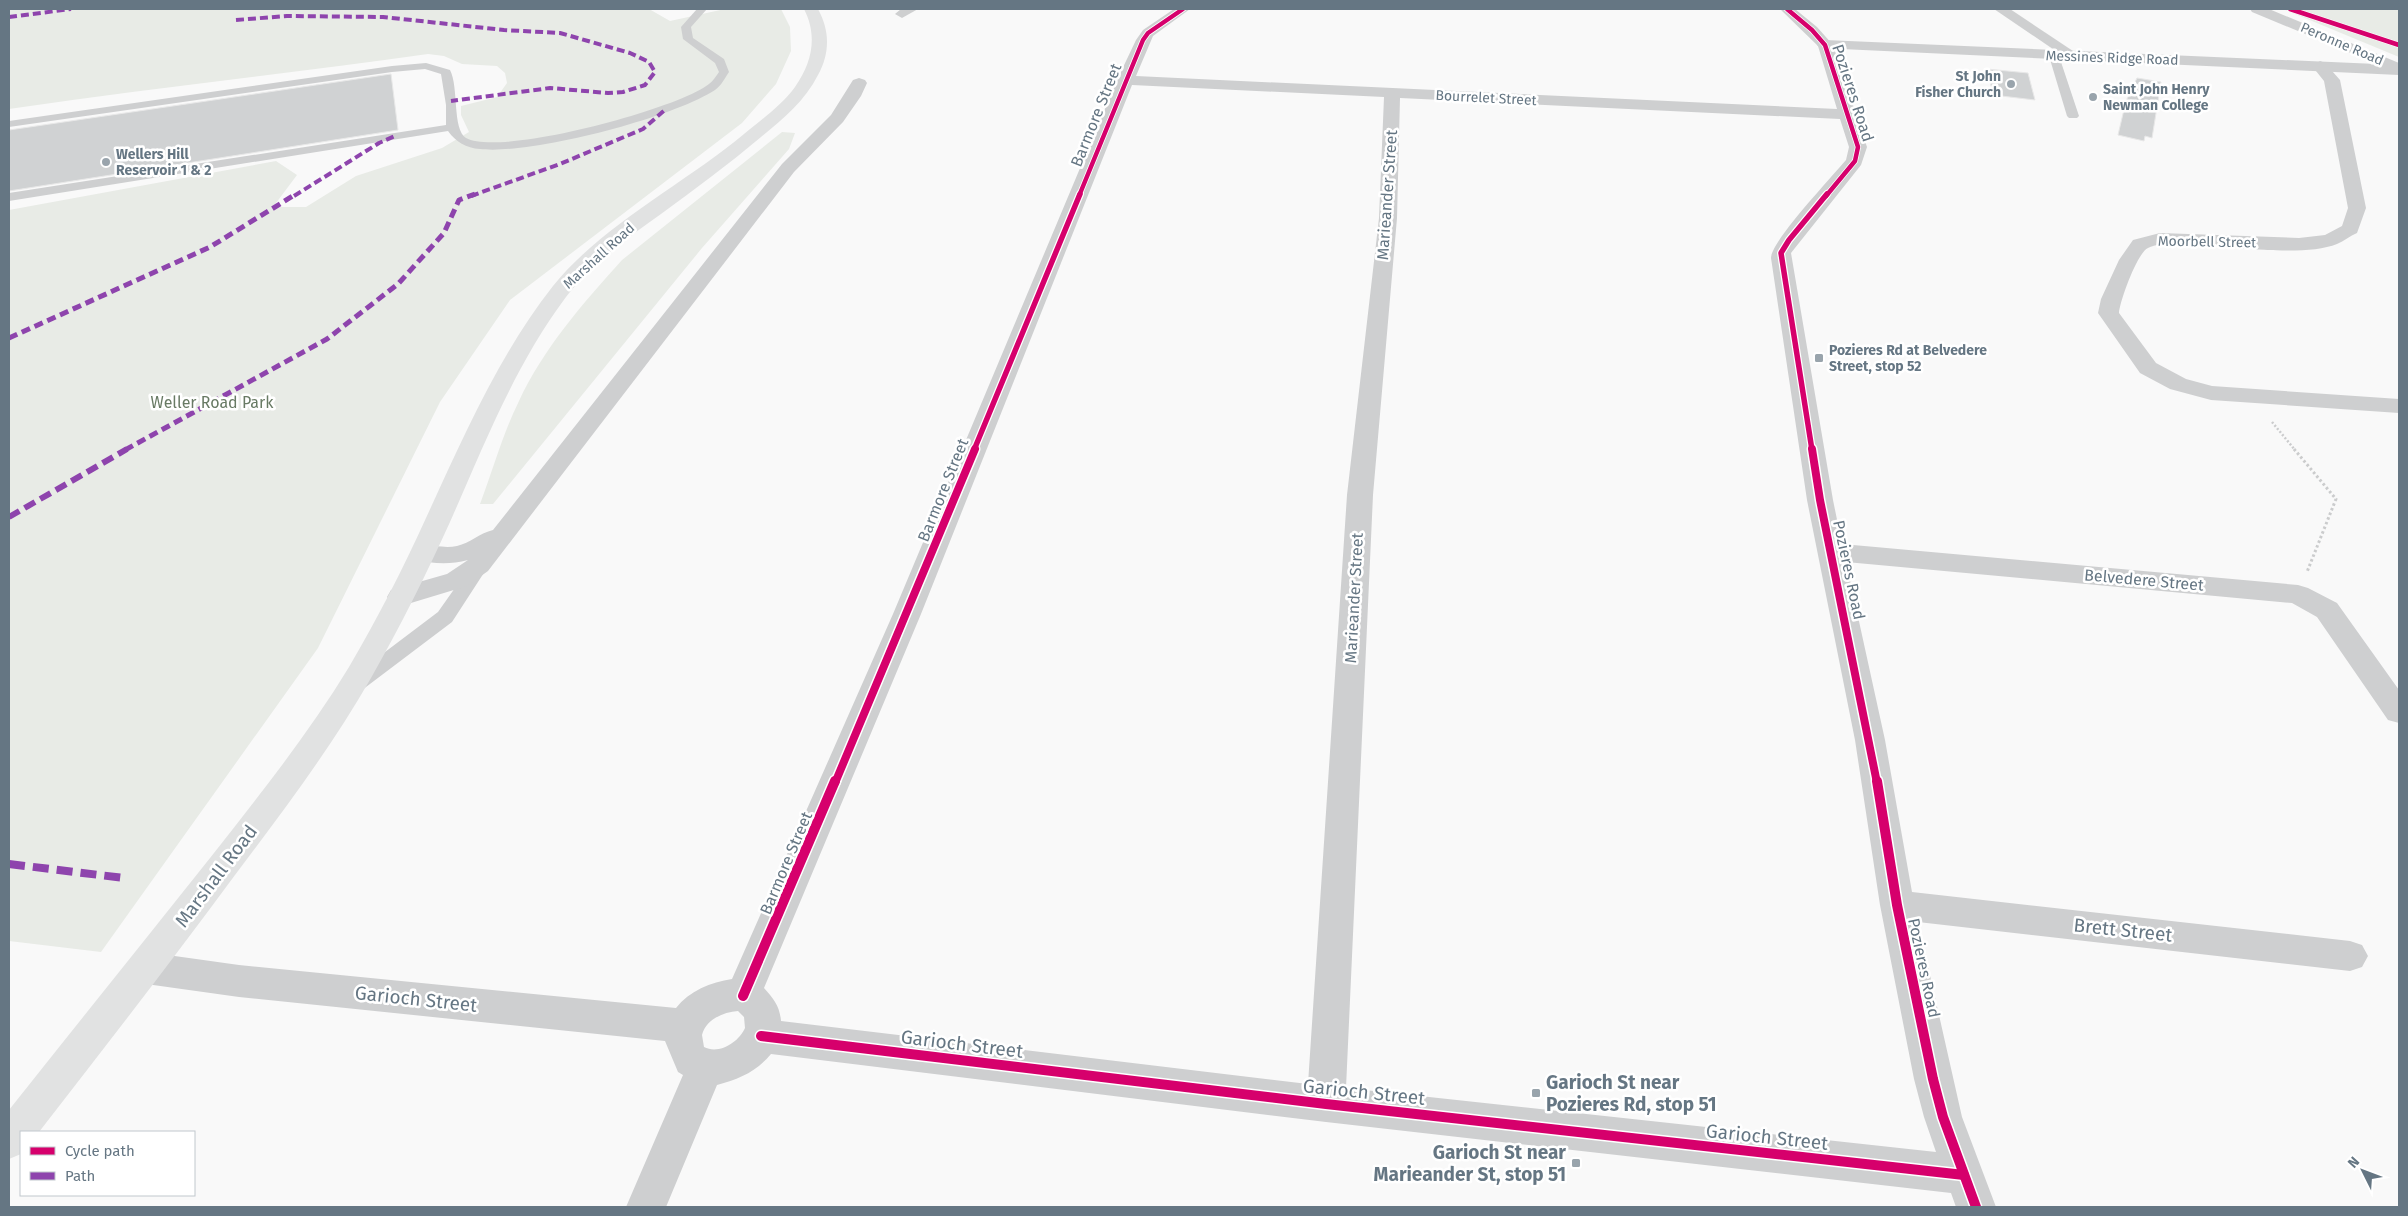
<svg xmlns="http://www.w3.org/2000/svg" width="2408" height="1216" font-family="'Fira Sans',sans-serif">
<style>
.green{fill:#e8ebe6}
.building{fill:#d0d2d3;stroke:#e8e8e8}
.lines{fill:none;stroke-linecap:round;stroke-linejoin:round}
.path-far1{stroke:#cbcccd;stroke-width:2.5;stroke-dasharray:2 2;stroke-linecap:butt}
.path{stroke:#cbcccd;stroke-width:3;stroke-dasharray:2.5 2.5;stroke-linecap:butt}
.service{fill:#cecfd0;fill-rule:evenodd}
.minor{fill:#cecfd0;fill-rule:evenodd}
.tertiary{fill:#cecfd0;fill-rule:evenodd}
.secondary{fill:#e1e2e2;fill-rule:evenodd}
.quiet-far3{stroke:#8e44ad;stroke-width:4;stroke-dasharray:8 4;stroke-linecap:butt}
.quiet-far2{stroke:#8e44ad;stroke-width:5;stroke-dasharray:9 5;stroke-linecap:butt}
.quiet-far1{stroke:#8e44ad;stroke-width:6;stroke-dasharray:12 6;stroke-linecap:butt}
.quiet{stroke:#8e44ad;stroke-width:8;stroke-dasharray:16 8;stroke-linecap:butt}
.cycleway-far3-casing{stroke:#fff;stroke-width:6}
.cycleway-far2-casing{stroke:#fff;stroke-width:8}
.cycleway-far1-casing{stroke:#fff;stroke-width:11}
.cycleway-casing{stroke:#fff;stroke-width:13}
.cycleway-far3{stroke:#d6006c;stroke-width:4.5}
.cycleway-far2{stroke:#d6006c;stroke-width:5.5}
.cycleway-far1{stroke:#d6006c;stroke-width:8}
.cycleway{stroke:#d6006c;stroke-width:10}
.poi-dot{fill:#99a4ac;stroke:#fff;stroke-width:2}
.labels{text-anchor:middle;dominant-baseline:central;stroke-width:5;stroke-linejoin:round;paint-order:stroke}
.far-street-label{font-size:14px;fill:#657683;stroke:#fff}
.far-poi-label{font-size:14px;font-weight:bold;fill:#657683;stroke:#fff;text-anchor:start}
.street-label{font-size:16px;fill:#657683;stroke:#fff}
.park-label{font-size:16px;fill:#687a64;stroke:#fff}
.near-street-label{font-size:19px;fill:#657683;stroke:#fff}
.near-poi-label{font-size:19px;font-weight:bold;fill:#657683;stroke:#fff;text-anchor:start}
</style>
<rect width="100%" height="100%" fill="#f9f9f9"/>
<g class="green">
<path d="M9,9H649L670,21L725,9H781L790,27L791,51L776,84L742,123L510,300L440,402L318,648L101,952L9,941V210L276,161L297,175L273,207H306L356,176L442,148L469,132L461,115V106L497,97L507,83L505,73L497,66L462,64L444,56L428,54C288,74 148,88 9,109Z"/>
<polygon points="2283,9 2399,9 2399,57"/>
<path d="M782,132L795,133L789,149L702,248L493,504H480C493,470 503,433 519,401C543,349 584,302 622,260Z"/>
</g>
<g class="building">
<polygon points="1987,69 2028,73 2035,100 1993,95"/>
<polygon points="391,74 398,130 9,191 9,130"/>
<polygon points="2137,78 2161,82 2152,138 2145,136 2144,141 2118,135 2126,101"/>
</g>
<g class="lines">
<polyline class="path-far1" points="2272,422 2295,450"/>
<polyline class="path" points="2294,449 2336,499 2307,572"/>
<g class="service">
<path d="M697,9H707L691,27L693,38L724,59L729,72C725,78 721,86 715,90C672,118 531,155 480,149C466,148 456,142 448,131L9,201V193L446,125V105L441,74L425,69L392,72L9,127V121L392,66L426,63L450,70C459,87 452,129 466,138C500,157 678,109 709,84C713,81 716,76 719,72L715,63L683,39L681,27Z"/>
<polygon points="2054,53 2059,56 2079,116 2077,118 2069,118 2067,116 2049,56"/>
<polygon points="480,559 486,561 489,565 452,622 362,690 355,692 348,690 345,685 348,680 438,612 474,561"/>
</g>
<g class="minor">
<polygon points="901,9 918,9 902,18 895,14"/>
<path d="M1174,9H1190L1153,36L1136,76L1837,109L1818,46L1780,9H1795L1817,27L1833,45L1867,147L1861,165L1791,253L1833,500L1842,544L2298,585L2308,588L2337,603L2399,690V723L2388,720L2317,617L2292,603L1846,562L1885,740L1912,892L2350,941L2362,945L2368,956L2362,967L2350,971L1918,922L1962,1117L1996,1207H1956L1951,1193L1326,1122L771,1054C756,1072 739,1079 717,1085L666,1207H626L683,1075L678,1072L665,1041L239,997L146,984L133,979L128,968L133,957L146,952L239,965L676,1008C689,991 711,982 732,979L893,614L1117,80L1136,40L1143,30ZM1132,85L1384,97L1379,218L1347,495L1308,1084L781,1021C780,1007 774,999 764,988L921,614ZM1400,98L1840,119L1849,147L1846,160C1832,177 1771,241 1771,258L1807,500L1855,740L1880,905L1914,1079L1924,1117L1936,1152L1346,1088L1373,495L1397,218ZM738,1011L744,1017L745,1028C739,1042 719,1055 704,1047L702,1035C706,1019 724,1012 738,1011Z"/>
<polygon points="1994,9 2010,9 2082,57 2074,62 2069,60"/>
<polygon points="2250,9 2269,9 2399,63 2399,73 2252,12"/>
<path d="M2320,61L2325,63L2340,80L2366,208L2357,233C2350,236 2344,241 2337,244C2305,257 2236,247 2201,245C2185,244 2163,241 2148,248C2137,253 2120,301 2119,313L2156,363L2186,379L2212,386L2399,399V413L2211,400L2170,389L2140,373L2098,313L2101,299L2119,260L2133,240L2160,233L2299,238L2325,235L2342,226L2348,208L2324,81L2312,66Z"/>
<path d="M859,78L865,80L867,83L861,96L843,122L794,172L488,571L467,586L401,606L391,604L387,597L391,590L447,574L468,560C449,565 433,564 414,559L410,553L414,547C428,543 442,549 457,546C470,543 480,533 493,530L782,164L831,115L853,80Z"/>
</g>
<polygon class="tertiary" points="1825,40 2399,65 2399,75 1820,48 1817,45"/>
<path class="secondary" d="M804,9H818C830,31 830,53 818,75C805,101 783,119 761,137C729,164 695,189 661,214C627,238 591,264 566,297C515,365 484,445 450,522C426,575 400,627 371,678C331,748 283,811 235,875C171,962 105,1047 39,1132H21V1154L9,1159V1110C77,1024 146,939 214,853C261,793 309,733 349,667C377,619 403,569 426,518C463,438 498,356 553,286C601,226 684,184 744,134C761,120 782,105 795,87C812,63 818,36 804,9Z"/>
<g class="quiet-far3">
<polyline points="9,17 71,9"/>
<polyline points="236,20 287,16 383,17 504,30 560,33 630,53 649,62 655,72 645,85 623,92 608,93 550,88 451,101"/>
<polyline points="294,196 379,143 395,136"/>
<polyline points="471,196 560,164 643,129 666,109"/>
</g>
<g class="quiet-far2">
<polyline points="9,338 210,247 296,194"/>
<polyline points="125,450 327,339 398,284 444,233 459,200 475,194"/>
</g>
<polyline class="quiet-far1" points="9,517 127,449"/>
<polyline class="quiet" points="9,864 124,878"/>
<defs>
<g id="cycleway-far3">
<polyline points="1787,9 1812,30 1825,45 1858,147 1855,161 1826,196"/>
<polyline points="2290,9 2399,45"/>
<polyline points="1079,196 1143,40 1148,33 1183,9"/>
</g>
<g id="cycleway-far2">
<polyline points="974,450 1080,194"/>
<polyline points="1812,450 1781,253 1789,240 1827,194"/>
</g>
<g id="cycleway-far1">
<polyline points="1812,449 1820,500 1877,783"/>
<polyline points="835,783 975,449"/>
</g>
<g id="cycleway">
<polyline points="1877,781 1897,905 1933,1079 1943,1117 1976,1207"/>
<polyline points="743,996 835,781"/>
<polyline points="761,1036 1326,1104 1964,1175"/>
</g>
</defs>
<use href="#cycleway-far3" class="cycleway-far3-casing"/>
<use href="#cycleway-far2" class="cycleway-far2-casing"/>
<use href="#cycleway-far1" class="cycleway-far1-casing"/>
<use href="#cycleway" class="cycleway-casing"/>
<use href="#cycleway-far3" class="cycleway-far3"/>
<use href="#cycleway-far2" class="cycleway-far2"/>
<use href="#cycleway-far1" class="cycleway-far1"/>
<use href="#cycleway" class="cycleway"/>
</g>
<g class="poi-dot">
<circle cx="2011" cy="84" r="5"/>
<circle cx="2093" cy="97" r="5"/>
<circle cx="106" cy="162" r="5"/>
<rect x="1814" y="353" width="10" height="10" rx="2.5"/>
<rect x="1531" y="1088" width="10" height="10" rx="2.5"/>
<rect x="1571" y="1158" width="10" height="10" rx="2.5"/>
</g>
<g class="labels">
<g class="far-street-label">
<text transform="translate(2342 44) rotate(23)">Peronne Road</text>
<text transform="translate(2112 58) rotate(2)">Messines Ridge Road</text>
<text transform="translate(1486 98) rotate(3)">Bourrelet Street</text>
<text transform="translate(2207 242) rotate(1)">Moorbell Street</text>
<text transform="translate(599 256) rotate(-42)">Marshall Road</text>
</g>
<g class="far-poi-label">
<text x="2001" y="76" text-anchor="end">St John<tspan x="2001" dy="16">Fisher Church</tspan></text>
<text x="2103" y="89">Saint John Henry<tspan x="2103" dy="16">Newman College</tspan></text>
<text x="116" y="154">Wellers Hill<tspan x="116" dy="16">Reservoir 1 &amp; 2</tspan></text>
<text x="1829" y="350">Pozieres Rd at Belvedere<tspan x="1829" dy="16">Street, stop 52</tspan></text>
</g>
<g class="street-label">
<text transform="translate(1853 93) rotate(72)">Pozieres Road</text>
<text transform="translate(1096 115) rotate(-68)">Barmore Street</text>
<text transform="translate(1387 195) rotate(-86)">Marieander Street</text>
<text transform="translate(943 490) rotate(-68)">Barmore Street</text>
<text transform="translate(1849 570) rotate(78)">Pozieres Road</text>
<text transform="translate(2144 580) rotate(5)">Belvedere Street</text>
<text transform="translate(1354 598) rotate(-87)">Marieander Street</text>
<text transform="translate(786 863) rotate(-67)">Barmore Street</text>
<text transform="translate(1924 968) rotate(78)">Pozieres Road</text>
</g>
<g class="park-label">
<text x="212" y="402">Weller Road Park</text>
</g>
<g class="near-street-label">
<text transform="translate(216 876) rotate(-53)">Marshall Road</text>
<text transform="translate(2123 930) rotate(6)">Brett Street</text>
<text transform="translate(416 999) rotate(6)">Garioch Street</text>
<text transform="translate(962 1044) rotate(7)">Garioch Street</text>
<text transform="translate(1364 1092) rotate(6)">Garioch Street</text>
<text transform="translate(1767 1137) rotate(6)">Garioch Street</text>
</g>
<g class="near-poi-label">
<text x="1546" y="1082">Garioch St near<tspan x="1546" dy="22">Pozieres Rd, stop 51</tspan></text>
<text x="1566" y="1152" text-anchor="end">Garioch St near<tspan x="1566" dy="22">Marieander St, stop 51</tspan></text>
</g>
</g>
<rect width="2408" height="1216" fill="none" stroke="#657683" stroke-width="20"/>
<rect x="20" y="1131" width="175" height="65" fill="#ffffff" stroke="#c1c8cd"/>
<rect x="30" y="1147" width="25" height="8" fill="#d6006c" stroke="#c1c8cd"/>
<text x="65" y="1156" font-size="15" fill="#657683">Cycle path</text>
<rect x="30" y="1172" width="25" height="8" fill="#8e44ad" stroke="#c1c8cd"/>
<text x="65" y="1181" font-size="15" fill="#657683">Path</text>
<g transform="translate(2363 1171) rotate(312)" stroke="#ffffff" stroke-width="4" paint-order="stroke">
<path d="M0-4L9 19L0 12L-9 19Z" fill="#657683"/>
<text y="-8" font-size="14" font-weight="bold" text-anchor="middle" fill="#657683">N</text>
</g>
</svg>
